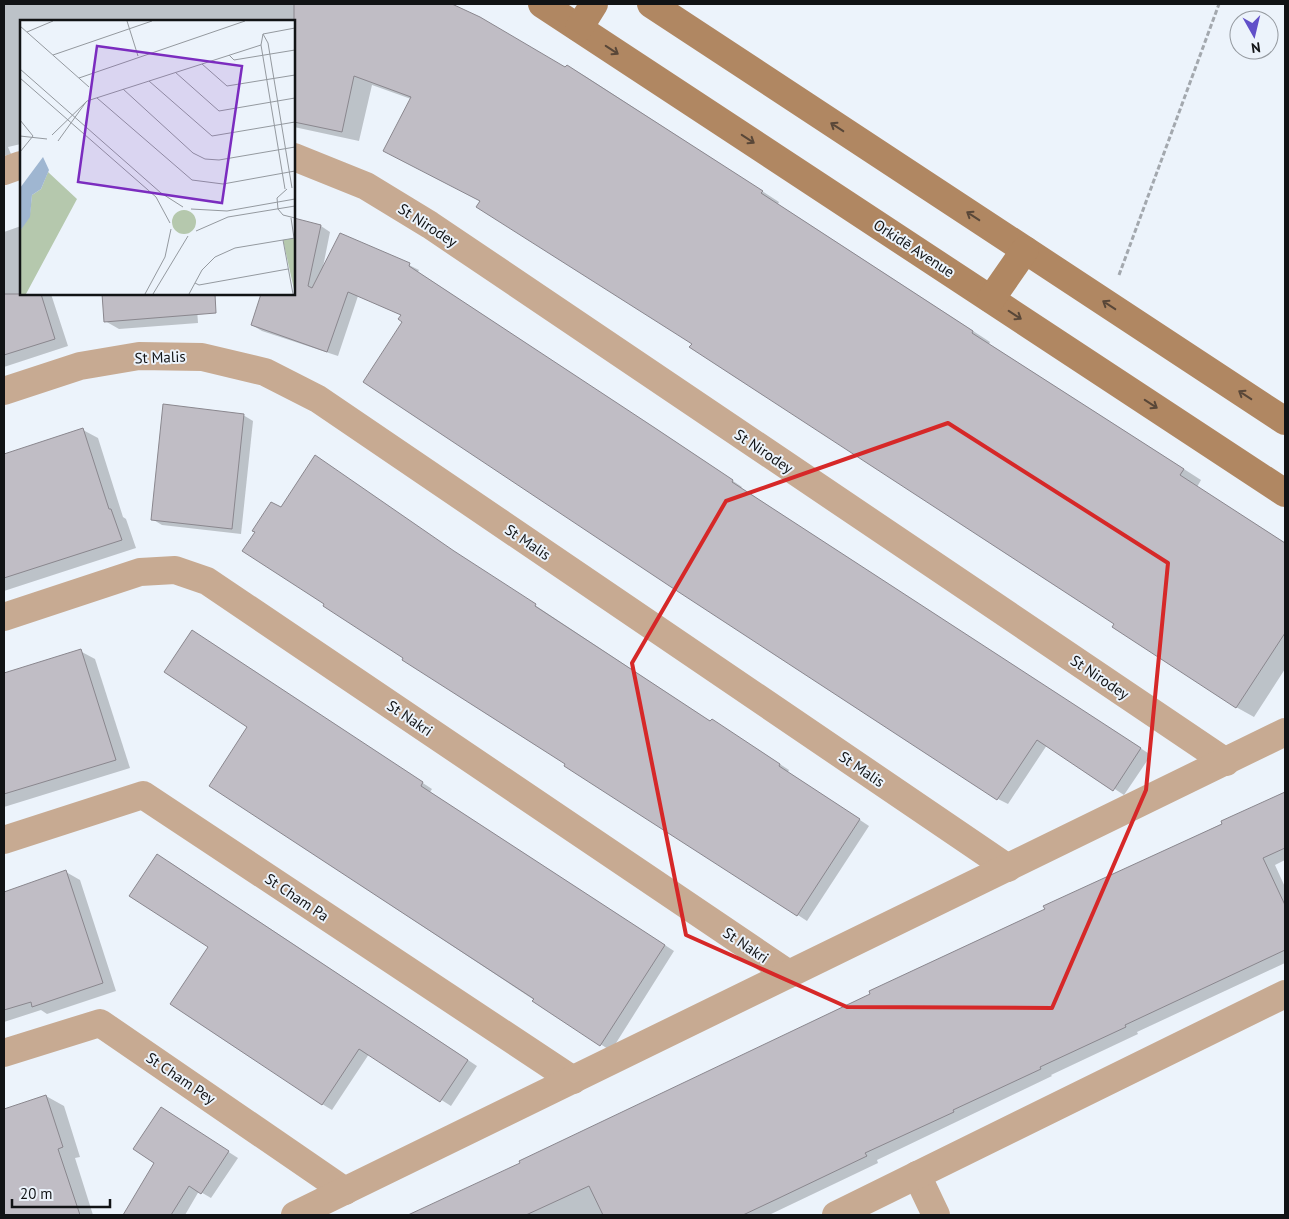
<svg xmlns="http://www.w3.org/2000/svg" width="1289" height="1219" font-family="'PT Sans',sans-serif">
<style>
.shadow{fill:#0003}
.building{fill:#c0bdc5;stroke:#8a878e}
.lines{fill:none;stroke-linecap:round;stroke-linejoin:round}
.path{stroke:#a3a8ae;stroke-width:3;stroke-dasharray:5 2.5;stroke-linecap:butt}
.street{stroke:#c7aa92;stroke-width:28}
.secondary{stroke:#b08762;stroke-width:28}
.oneway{stroke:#594738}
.marked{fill:none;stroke:#d62828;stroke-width:4;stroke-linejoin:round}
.labels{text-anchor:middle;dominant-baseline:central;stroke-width:4;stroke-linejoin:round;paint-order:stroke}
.street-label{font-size:15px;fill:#111315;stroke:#ecf3fb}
.inset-road{fill:none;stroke:#94999f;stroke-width:1}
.view{fill:#7b2cbf;fill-opacity:0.15;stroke:#7b2cbf;stroke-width:2.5}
.inset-edge{fill:none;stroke:#111315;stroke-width:2.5}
</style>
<rect width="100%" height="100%" fill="#ecf3fb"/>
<g class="shadow">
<polygon points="4,4 449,4 479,18 566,69 567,66 585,76 779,202 778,204 990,342 989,344 1201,480 1197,487 1285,543 1285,669 1254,717 1236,707 1115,623 481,201 411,99 372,85 359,141 294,127 294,21 21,21 21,144 8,147 11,154 4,156"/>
<polygon points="294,220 321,226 330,232 323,267 409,265 419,270 418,272 665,435 742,487 741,488 1151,755 1124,795 1047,745 1008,804 998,799 672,586 404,321 402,315 358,296 338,356 262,331 252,325 263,294 294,294"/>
<polygon points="21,226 21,294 51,294 68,346 4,367 4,232"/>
<polygon points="103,294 196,294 198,323 119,329 105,321"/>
<polygon points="243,415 253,421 241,534 162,525 152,519"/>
<polygon points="83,430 98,438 123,517 126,519 136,548 4,591 4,456"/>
<polygon points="281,508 464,558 711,722 722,726 789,770 788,772 869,826 807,921 244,551"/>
<polygon points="202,637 432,789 430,792 674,951 611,1051 211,786 249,727"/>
<polygon points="80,651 95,659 130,768 4,807 4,675"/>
<polygon points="1285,793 1285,860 1275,865 1285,887 1285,963 1137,1032 1138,1034 1051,1075 1052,1076 877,1160 878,1163 769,1215 412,1215 522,1164"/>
<polygon points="168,861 477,1066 451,1106 369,1054 332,1110 322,1104 210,947"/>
<polygon points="66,872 80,880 116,991 47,1014 41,1010 4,1022 4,893"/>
<polygon points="46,1096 64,1106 80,1157 75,1158 93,1215 4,1215 4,1110"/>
<polygon points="171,1115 238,1158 211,1198 199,1191 185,1215 124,1215 156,1163"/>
</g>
<g class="building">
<polygon points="294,4 452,4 480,17 565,67 567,65 763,191 761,193 973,331 972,333 1184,469 1180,475 1285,543 1285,633 1236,708 1112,627 1114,624 689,347 692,344 476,207 480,201 383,151 411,97 354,76 342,132 294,122"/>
<polygon points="294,218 321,225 308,286 312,288 340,233 410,263 409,266 655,428 733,480 732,482 1141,748 1113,791 1037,740 997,800 671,587 363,382 402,322 398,319 401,315 348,292 327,352 251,325 261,294 294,294"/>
<polygon points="4,294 41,294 55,339 4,355"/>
<polygon points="102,294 215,294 216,313 104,322"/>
<polygon points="163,404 244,414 232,529 151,520"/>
<polygon points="83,428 109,509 111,509 122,540 4,578 4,454"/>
<polygon points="315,455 454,551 536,604 535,606 710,721 712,719 780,764 779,766 860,819 797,916 564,766 565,764 402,660 403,658 323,606 324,604 242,551 255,532 252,531 271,502 281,507"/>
<polygon points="192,630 423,782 421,786 665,945 600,1046 532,1001 534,999 209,786 247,727 164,672"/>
<polygon points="81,649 116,760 4,794 4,673"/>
<polygon points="1285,792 1285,848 1263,858 1285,905 1285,950 1125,1025 1126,1027 1040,1067 1041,1069 953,1110 954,1112 865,1153 867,1156 777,1199 743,1215 603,1215 589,1186 526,1215 408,1215 520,1163 519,1161 870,994 869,991 1045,909 1043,906 1222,824 1221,821"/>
<polygon points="157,854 468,1060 440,1102 359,1049 322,1105 170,1004 208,947 129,896"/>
<polygon points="66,870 103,983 32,1007 31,1002 4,1010 4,892"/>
<polygon points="46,1095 63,1147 58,1149 80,1215 4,1215 4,1109"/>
<polygon points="161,1107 229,1151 201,1194 189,1186 171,1215 123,1215 154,1163 133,1149"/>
</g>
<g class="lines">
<polyline class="path" points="1119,275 1219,4"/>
<g class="street">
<polyline points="294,157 366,186 430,225 1226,762"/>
<polyline points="4,171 21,165"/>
<polyline points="4,391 80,366 139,356 202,357 265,372 318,399 1008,868"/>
<polyline points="4,617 140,572 175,570 207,581 789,974"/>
<polyline points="4,840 143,795 573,1080"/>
<polyline points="4,1053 100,1023 345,1191"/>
<polyline points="917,1175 936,1215"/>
<polyline points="295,1215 1285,732"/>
<polyline points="836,1215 1285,994"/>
</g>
<g class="secondary">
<polyline points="542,4 1285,493"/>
<polyline points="651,4 1285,421"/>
<polyline points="579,28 594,4"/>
<polyline points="991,299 1025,250"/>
</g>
</g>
<defs><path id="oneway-shaft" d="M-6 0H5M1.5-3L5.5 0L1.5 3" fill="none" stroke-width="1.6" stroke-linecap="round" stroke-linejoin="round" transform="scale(1.25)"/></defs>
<g class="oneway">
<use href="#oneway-shaft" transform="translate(612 50) rotate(33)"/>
<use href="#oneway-shaft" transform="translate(837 127) rotate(-147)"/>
<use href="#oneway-shaft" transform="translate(748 139) rotate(33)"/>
<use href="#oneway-shaft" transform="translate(973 216) rotate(-147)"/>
<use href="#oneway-shaft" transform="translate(1109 305) rotate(-147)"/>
<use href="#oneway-shaft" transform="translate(1015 315) rotate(33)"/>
<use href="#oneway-shaft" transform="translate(1245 395) rotate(-147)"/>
<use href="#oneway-shaft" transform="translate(1151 404) rotate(33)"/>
</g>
<path class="marked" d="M948,423L1168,563L1146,790L1052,1008L847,1007L686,935L632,663L726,501Z"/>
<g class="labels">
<g class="street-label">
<text transform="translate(428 225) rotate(33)">St Nirodey</text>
<text transform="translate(914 248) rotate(33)">Orkidē Avenue</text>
<text transform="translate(160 357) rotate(-2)">St Malis</text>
<text transform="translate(764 451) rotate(34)">St Nirodey</text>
<text transform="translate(528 542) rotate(34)">St Malis</text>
<text transform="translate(1100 677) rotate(34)">St Nirodey</text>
<text transform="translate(410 718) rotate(34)">St Nakri</text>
<text transform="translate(862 769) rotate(34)">St Malis</text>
<text transform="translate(297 897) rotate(34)">St Cham Pa</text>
<text transform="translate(746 945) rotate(34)">St Nakri</text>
<text transform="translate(181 1078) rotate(34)">St Cham Pey</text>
</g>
</g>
<g transform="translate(20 20)">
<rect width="275" height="275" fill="#ecf3fb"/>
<path d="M28,152L57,179L6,274H0V211L10,193L12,175L21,169ZM152 202a12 12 0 1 1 24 0a12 12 0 1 1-24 0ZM275,218V274L263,220Z" fill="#b5c8ad"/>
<path d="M23,137L29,150L21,169L12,175L10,197L0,211V168Z" fill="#9fb6d1"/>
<path class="inset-road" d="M107,1L118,36M0,6L69,67M7,12L33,1M243,14L241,25L265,169M243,14L248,23L272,168M243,14L275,8M33,35L132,1M209,35L214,40L275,30M182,44L207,66L275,55M0,49L141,173L163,187M155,52L199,91L275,78M0,58L136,177L150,203M59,58L225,1M129,61L192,116L275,102M103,69L173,133L185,139L199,140L275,127M77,78L172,160L203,164L275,151M0,100L13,116M32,115L67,81L241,25M0,116L27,119M38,121L66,82M0,132L13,116M267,169L257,178L258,189L263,195L275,198M171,189L207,191L275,179M271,198L274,218M176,211L208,197L275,186M263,220L273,274M175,263L179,265L268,249M125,274L145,237L151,209M133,274L168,216M169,274L182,250L195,237L215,228L275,218"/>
<path class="view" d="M77,26L222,46L202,183L58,162Z"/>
<rect width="275" height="275" class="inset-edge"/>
</g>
<rect width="1289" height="1219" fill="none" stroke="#111315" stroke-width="10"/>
<g transform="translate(1254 35) rotate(172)"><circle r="24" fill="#ecf3fb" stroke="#94999f"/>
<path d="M0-4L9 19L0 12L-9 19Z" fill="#6150c9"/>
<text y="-8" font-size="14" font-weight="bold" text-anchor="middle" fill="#111315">N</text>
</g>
<path d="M12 1199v8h98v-8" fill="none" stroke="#111315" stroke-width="2.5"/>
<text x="20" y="1199" font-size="15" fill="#111315" stroke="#ecf3fb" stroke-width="4" paint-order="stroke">20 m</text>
</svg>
